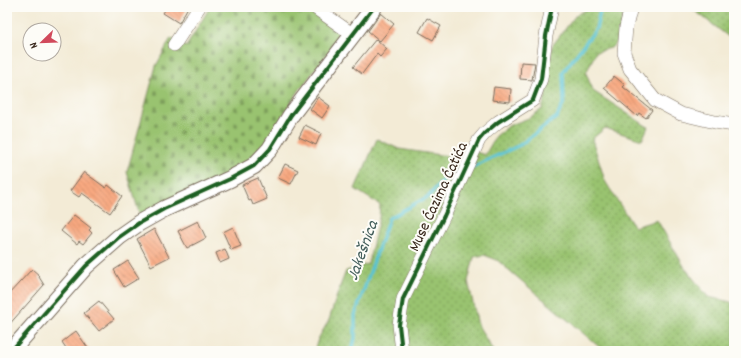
<svg xmlns="http://www.w3.org/2000/svg" width="741" height="358" font-family="Dekko,sans-serif">
<style>
.grass{fill:url(#grass-dots);stroke:#6a7646}
.cemetery{fill:url(#cemetery-stones);stroke:#6a7646}
.lines{fill:none;stroke-linecap:round;stroke-linejoin:round}
.stream{stroke:#58c3d3;stroke-width:3.5}
.building{fill:url(#building-back-hatch)}
.minor-casing{stroke:#7b6e5e;stroke-width:14}
.tertiary-casing{stroke:#7b6e5e;stroke-width:18}
.minor{stroke:#fff;stroke-width:13}
.tertiary{stroke:#fff;stroke-width:16}
.cycleway-casing{stroke:#fdfcf7;stroke-width:6}
.cycleway{stroke:#1b5e20;stroke-width:4}
.labels{text-anchor:middle;dominant-baseline:central;stroke-width:4;stroke-linejoin:round;paint-order:stroke}
.street-label{font-size:16px;fill:#3b2a1e;stroke:#fdfcf7}
.water-label{font-size:17px;font-style:italic;fill:#45605d;stroke:#fdfcf7}
</style>
<defs>
<pattern id="grass-dots" width="8" height="8" patternUnits="userSpaceOnUse"><rect width="8" height="8" fill="#99c36f"/><path d="M2 2h.1M6 6h.1" fill="none" stroke="#7e9f5b" stroke-width="1.8" stroke-linecap="round"/></pattern>
<pattern id="cemetery-stones" width="16" height="16" patternUnits="userSpaceOnUse"><rect width="16" height="16" fill="#99c36f"/><path d="M2 7V4a2 2 0 0 1 4 0v3zM10 15v-3a2 2 0 0 1 4 0v3z" fill="#7e9f5b"/></pattern>
<pattern id="building-back-hatch" width="6" height="6" patternUnits="userSpaceOnUse"><rect width="6" height="6" fill="#f8a880"/><path d="M-1 5l2 2M0 0l6 6M5-1l2 2" fill="none" stroke="#ca8968"/></pattern>
</defs>
<rect width="100%" height="100%" fill="#fdfcf7"/>
<filter id="ink" filterUnits="userSpaceOnUse"><feTurbulence type="fractalNoise" baseFrequency=".025" numOctaves="2"/><feDisplacementMap in="SourceGraphic" scale="8" xChannelSelector="R" yChannelSelector="G"/><feConvolveMatrix kernelMatrix="1 2 1 2 8 2 1 2 1" color-interpolation-filters="sRGB"/></filter>
<filter id="wash" filterUnits="userSpaceOnUse"><feTurbulence type="fractalNoise" baseFrequency=".012" numOctaves="4" result="noise"/><feDisplacementMap in="SourceGraphic" scale="16" xChannelSelector="R" yChannelSelector="G"/><feGaussianBlur stdDeviation="0.9" result="paint"/><feColorMatrix in="noise" values="0 0 0 0 0 0 0 0 0 0 0 0 0 0 0 0 0 1.4 0 .05"/><feComposite in="paint" operator="in"/></filter>
<g filter="url(#wash)">
<rect width="100%" height="100%" fill="#f3ebd6"/>
<g class="grass">
<polygon points="591,7 625,7 617,42 611,48 596,52 586,73 593,91 648,127 642,140 605,128 592,139 605,181 634,227 657,220 685,268 708,297 731,302 734,308 734,351 604,351 497,260 484,255 474,257 468,281 478,325 493,351 314,351 318,339 329,320 339,289 346,271 368,264 379,218 380,205 355,189 377,139 399,149 454,157 470,150 485,155 496,136 510,125 529,118 542,109 545,98 552,46 576,15"/>
<polygon points="690,7 734,7 734,41"/>
</g>
<polygon class="cemetery" points="210,7 305,7 343,34 300,89 261,150 233,173 140,216 127,172 156,66 171,38 186,47"/>
<g class="lines">
<g class="stream">
<polyline points="470,168 520,145 557,117 564,102 563,72 596,29 601,7"/>
<polyline points="352,351 355,338 355,315 389,218 429,196 449,173 458,171"/>
</g>
</g>
<g id="blocks">
<g class="building">
<polygon points="167,7 188,7 179,23 163,13"/>
<polygon points="381,13 394,24 380,41 368,31"/>
<polygon points="427,18 441,26 433,40 419,32"/>
<polygon points="376,39 387,49 380,57 377,54 362,74 353,67"/>
<polygon points="521,62 535,63 532,80 520,79"/>
<polygon points="614,76 625,85 623,87 652,110 646,118 639,113 637,116 604,88"/>
<polygon points="494,87 511,89 510,102 492,100"/>
<polygon points="318,97 330,106 322,118 310,109"/>
<polygon points="305,125 321,133 316,145 299,137"/>
<polygon points="285,164 298,170 291,184 278,178"/>
<polygon points="84,172 106,188 108,185 122,196 110,213 82,193 79,197 70,191"/>
<polygon points="258,178 267,199 253,205 251,200 249,201 242,185"/>
<polygon points="74,215 91,228 89,230 92,233 83,244 79,241 77,244 61,231"/>
<polygon points="198,221 206,238 187,248 178,231"/>
<polygon points="233,227 241,246 231,250 223,232"/>
<polygon points="154,229 169,257 151,266 137,239"/>
<polygon points="225,249 229,259 220,263 216,253"/>
<polygon points="128,261 139,278 124,287 114,270"/>
<polygon points="32,269 40,276 39,277 44,285 7,327 7,296"/>
<polygon points="99,301 114,319 99,331 84,313"/>
<polygon points="76,331 90,351 68,351 62,342"/>
</g>
</g>
</g>
<g filter="url(#ink)">
<use href="#blocks" fill-opacity="0" stroke="#7b6e5e" stroke-width="1"/>
<g class="lines">
<defs>
<g id="minor">
<polyline points="314,7 352,34"/>
<polyline points="631,7 626,27 624,53 630,69 655,100 681,114 715,122 734,125"/>
<polyline points="174,45 199,7"/>
<polyline points="402,351 399,325 403,299 444,216 479,140 485,133 498,122 533,100 541,79 546,36 552,7"/>
</g>
<polyline id="tertiary" points="11,351 86,266 119,237 139,223 164,209 230,179 254,166 270,149 291,115 374,7"/>
</defs>
<use href="#minor" class="minor-casing"/>
<use href="#tertiary" class="tertiary-casing"/>
<use href="#minor" class="minor"/>
<use href="#tertiary" class="tertiary"/>
<defs>
<g id="cycleway">
<polyline points="11,351 86,266 119,237 139,223 164,209 230,179 254,166 270,149 291,115 374,7"/>
<polyline points="402,351 399,325 403,299 444,216 479,140 485,133 498,122 533,100 541,79 546,36 552,7"/>
</g>
</defs>
<use href="#cycleway" class="cycleway-casing"/>
<use href="#cycleway" class="cycleway"/>
</g>
</g>
<g class="labels">
<g class="street-label">
<text transform="translate(439 197) rotate(-65)">Muse Ćazima Ćatića</text>
</g>
<g class="water-label">
<text transform="translate(364 251) rotate(-70)">Jakešnica</text>
</g>
</g>
<rect width="741" height="358" fill="none" stroke="#fdfcf7" stroke-width="24"/>
<g transform="translate(42 42) rotate(247)"><circle r="19" fill="#fdfcf7" stroke="#afa8a0"/>
<path d="M0-3L7 15L0 10L-7 15Z" fill="#d1495b"/>
<text y="-6" font-size="11" font-weight="bold" text-anchor="middle" fill="#3b2a1e">N</text>
</g>
</svg>
